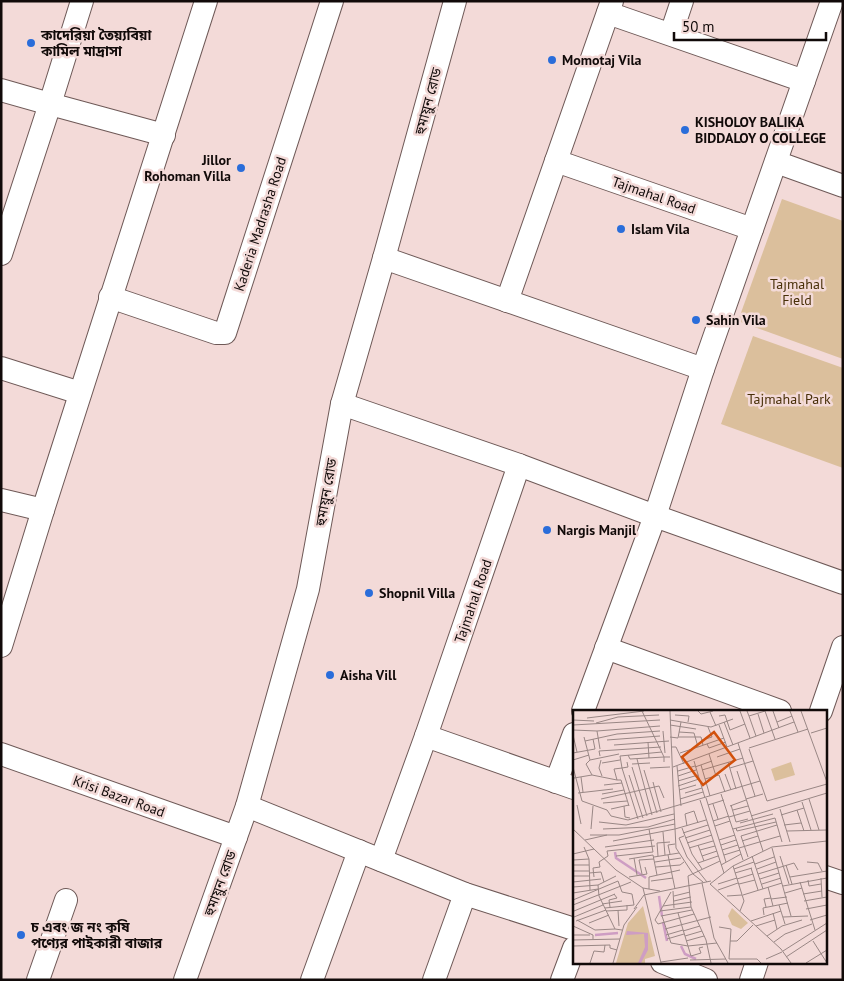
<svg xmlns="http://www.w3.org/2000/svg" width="844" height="981" font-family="'PT Sans','Noto Sans Bengali',sans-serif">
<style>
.green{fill:#dbbf9c}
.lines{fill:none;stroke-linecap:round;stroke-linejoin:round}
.minor-casing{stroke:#6e5957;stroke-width:24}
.minor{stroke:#fff;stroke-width:22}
.poi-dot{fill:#2a6dda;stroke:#f3dad8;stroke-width:2}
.labels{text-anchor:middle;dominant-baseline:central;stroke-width:5;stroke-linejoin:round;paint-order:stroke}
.poi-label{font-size:14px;font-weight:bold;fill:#110a09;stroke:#f3dad8;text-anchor:start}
.street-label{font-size:14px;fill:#110a09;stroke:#f3dad8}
.park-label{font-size:14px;fill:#482f08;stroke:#f3dad8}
.inset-river{fill:none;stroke:#ce9dc3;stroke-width:2.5}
.inset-road{fill:none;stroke:#998785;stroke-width:1}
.view{fill:#d2510c;fill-opacity:0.15;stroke:#d2510c;stroke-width:2.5}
.inset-edge{fill:none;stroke:#110a09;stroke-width:2.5}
</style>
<rect width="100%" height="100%" fill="#f3dad8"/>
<g class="green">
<polygon points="782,199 843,221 843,359 738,321"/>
<polygon points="753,336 843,368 843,468 721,424"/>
</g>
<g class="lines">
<defs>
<g id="minor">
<polyline points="82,1 50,104 164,135"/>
<polyline points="608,13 804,81"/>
<polyline points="671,34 682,1"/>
<polyline points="1,90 50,104 1,254"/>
<polyline points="556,161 752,229"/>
<polyline points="776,162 843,186"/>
<polyline points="384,258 703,369"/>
<polyline points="110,297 216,333 225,333 332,1"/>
<polyline points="507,301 612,1"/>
<polyline points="1,368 80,393"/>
<polyline points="342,404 519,465 655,516 843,583"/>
<polyline points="1,500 43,510 1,646"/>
<polyline points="43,510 206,1"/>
<polyline points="606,648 780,711"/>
<polyline points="583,711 655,516 703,369 832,1"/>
<polyline points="821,711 843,647"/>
<polyline points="426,736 574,788"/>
<polyline points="1,754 236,837"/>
<polyline points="556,782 574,734"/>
<polyline points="247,806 465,894 574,929"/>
<polyline points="381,860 426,736 519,465"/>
<polyline points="825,877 843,883"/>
<polyline points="662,962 706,980"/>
<polyline points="38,980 66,900"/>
<polyline points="185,980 247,806 308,589 342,404 384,258 455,1"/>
<polyline points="312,980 359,851"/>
<polyline points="434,980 465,894"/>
<polyline points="562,980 574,948"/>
<polyline points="751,980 757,962"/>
</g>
</defs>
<use href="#minor" class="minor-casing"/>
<use href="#minor" class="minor"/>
</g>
<g class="poi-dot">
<circle cx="31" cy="43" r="5"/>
<circle cx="552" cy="60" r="5"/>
<circle cx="685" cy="130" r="5"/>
<circle cx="241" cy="168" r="5"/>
<circle cx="621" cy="229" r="5"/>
<circle cx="696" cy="320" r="5"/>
<circle cx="547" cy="530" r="5"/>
<circle cx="369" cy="593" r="5"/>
<circle cx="330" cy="675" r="5"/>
<circle cx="21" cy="935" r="5"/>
</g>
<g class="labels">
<g class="poi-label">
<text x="41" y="35">কাদেরিয়া তৈয়্যবিয়া<tspan x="41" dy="16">কামিল মাদ্রাসা</tspan></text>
<text x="562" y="60">Momotaj Vila</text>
<text x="695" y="122">KISHOLOY BALIKA<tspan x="695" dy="16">BIDDALOY O COLLEGE</tspan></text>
<text x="231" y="160" text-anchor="end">Jillor<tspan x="231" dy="16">Rohoman Villa</tspan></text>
<text x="631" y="229">Islam Vila</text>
<text x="706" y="320">Sahin Vila</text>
<text x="557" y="530">Nargis Manjil</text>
<text x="379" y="593">Shopnil Villa</text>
<text x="340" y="675">Aisha Vill</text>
<text x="31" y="927">চ এবং জ নং কৃষি<tspan x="31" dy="16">পণ্যের পাইকারী বাজার</tspan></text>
</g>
<g class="street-label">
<text transform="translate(428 101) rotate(-75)">হুমায়ুন রোড</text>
<text transform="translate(654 195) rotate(19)">Tajmahal Road</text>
<text transform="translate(260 224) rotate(-72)">Kaderia Madrasha Road</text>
<text transform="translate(326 492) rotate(-80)">হুমায়ুন রোড</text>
<text transform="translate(473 601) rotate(-71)">Tajmahal Road</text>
<text transform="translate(119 796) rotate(20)">Krisi Bazar Road</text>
<text transform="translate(220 883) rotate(-70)">হুমায়ুন রোড</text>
</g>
<g class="park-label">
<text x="797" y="284">Tajmahal<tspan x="797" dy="16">Field</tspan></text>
<text x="789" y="399">Tajmahal Park</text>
</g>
</g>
<g transform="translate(573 710)">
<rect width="254" height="254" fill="#f3dad8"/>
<path d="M218,52L222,65L202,71L198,59ZM70,196L82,246L72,249V253H43L55,213ZM159,198L175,213L168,219L159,215L155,206Z" fill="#dbbf9c"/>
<path d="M54,221L75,223V240L68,253H65L72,237L71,224L53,225Z" fill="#ce9dc3"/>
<path class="inset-river" d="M42,142L43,148L73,168M86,186L89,206M90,212L94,231M22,225L45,223M108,236L112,244L123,249"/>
<path class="inset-road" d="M69,1L91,47H97M97,1L101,99M125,1L128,4L140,1M167,1L177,28M174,1L176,6L192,1M192,1L202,29M200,1L206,18M217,1L225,22M228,1L254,72M137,2L143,16M185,4L191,23M102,5L116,6L115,12M146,6L152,5L157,20M176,6L183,26M14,8L71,1M0,10L21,11M97,10L138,17L160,9M151,12L160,35M204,12L219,6M23,13L45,7L86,5M0,15L87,10M97,15L123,19M146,15L154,37M0,20L24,21L87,16M157,20L172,14M24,21L27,39M90,21L92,43M106,22L121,23M238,23L254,18M0,25L4,42M11,27L17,50M97,27L105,28L108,12M106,27H128L130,35M34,30L87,26M129,30L139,27L135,17M12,31L44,24L87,21M75,32L76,48M165,33L182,86M134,34L136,38L153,32M41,35L96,31M98,37H103L111,54M125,37L151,28M176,38L235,19M176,39L194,91L254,74M0,43L22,39L20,29M107,43L125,37L121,23M136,44L143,66M55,45L57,49L91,47V52M27,46L26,41L88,37M144,47L167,39M64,49L79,105M0,50L16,45M17,50L46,44M17,50L13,54L19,65M28,50L26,58L29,66M121,51L132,88M54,52L55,57L49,58L65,109M155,52L163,79M29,53L47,50M59,54L77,53M128,55L137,86M104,56L108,96M0,57L9,91L34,100L38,106L55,110L187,71M59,57L74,106M100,57L221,12M122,57L139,51M77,58L97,57M157,58L180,51M71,60L84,103M129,60L170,48M105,61L122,56M164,61L190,141M152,64L158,80M56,65L70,108M105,66L123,60M8,67L10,82M1,68L19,65L44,70L41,59L49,58L47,46L89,42M132,69L146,65L152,82M44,70H48L56,96M105,71L125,65M80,72L88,102M31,75L49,73M105,76L126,69M106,80L123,75M5,83L40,79M112,83L129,78M29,84L51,80M148,84L170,150M133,88L153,152M28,89L86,76L91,88M107,89L130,82M173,89L190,84M236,89L246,120M127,90L151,163M229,92L238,120M30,93L54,91M140,94L145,109M4,95L8,114M135,95L151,90M158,95L163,112L175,109M51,96L52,107L57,108M157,96L173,90M38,99L56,95M101,99L103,138L120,164L130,172M207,99L217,132M160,100L175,96M224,100L231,121M208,105L231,98M178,106L254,83M156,107L177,101M140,111L156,106M26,112L53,115L101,104M167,113L200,104M211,115L228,113M114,116L112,104L121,101L125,113M142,116L157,111M109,118L119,144L129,159M163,118L164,121L203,112M0,119L43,160L70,178L88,253M18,119L20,96M30,119L75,117L102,109M102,119L133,110M160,119L202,108L209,132M214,121L254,120M90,122L92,145M110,123L135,115M17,125H46L102,114M111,126L106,128L114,147L134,172M168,126L204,115M168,126L175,147M112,128L137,120M12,130L34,125M146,130L162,125M40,131L102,119M169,131L185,126M114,133L139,125M125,135L131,151M148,135L163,130M11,137L16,149L17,180M32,137L81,130M116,138L140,131M166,138L207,126M199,138L218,206M127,140L142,136M149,140L165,135M0,144L21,139M97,144L95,135L102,134M95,145L102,179M151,145L167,140M43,146L80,142L76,119M85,146L84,133L97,132M129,146L144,141M179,146L190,179M207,146L216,174M81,147L106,143M61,148L64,165M56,149L80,145L84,165M0,150L16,149M82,152L108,148M234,152L245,153L249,161M125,153L145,146M182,154L201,147M0,155H16M148,155L168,144M213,155L219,174M160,156L171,191L167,201M83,157L107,155L111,152M178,158L185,180M161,159L181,152M184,159L203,152M0,161H16M16,163L28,162L31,172M162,163L179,158M69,164L66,150L81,149M185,164L221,153L225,160M0,166H16M21,167L20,158L27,157L26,152L35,146L34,141L82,136M56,167L74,164L72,157M217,167L254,161M248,168L249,187M164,169L180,164M187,169L206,163M235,170L236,176L248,174M78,171L100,168M0,172L28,169M227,172L242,220M129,173L141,228L155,253M145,174L164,168M166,174L182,170M189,174L208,168M25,175L43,166M210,176L254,168M0,177L25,175L26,186L42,219L49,220M195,177L200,196M70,178L87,181M76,179V167L107,160M145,180L165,173M100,181L101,198M0,183L25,179M212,183L229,178M230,184L249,181M170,185L209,173M101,186L117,182M154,186L169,185M198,189L214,187M0,190L45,171L49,182L59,184L61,195M101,191L118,187M231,191L254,187M29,194L49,191M0,195L58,172M206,195L212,214M90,196L119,192M37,197L36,190L44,188L41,184M193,197L191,189L198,188M32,198L61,195M61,199L71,185L138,171M233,199L254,195M45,200L46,216M1,201L42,184M33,201L54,200V195M87,201L118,197M105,203L118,246M200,203L204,219M191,205L190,198L215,193M88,206L119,200M89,206L98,233L115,236L144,233M1,207L30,195M210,207L235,206M4,210L22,220L42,219M82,210L85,214L121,204M82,210L98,182M237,210L254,205M3,211L33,200M178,211L208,201M16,213L36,205M0,216L20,225V229M183,216L202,210M146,217L158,219L156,249M92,219L138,207M110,221L127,216M0,225H17M93,225L110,220M112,226L129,221M194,226L209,216L229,210M94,229L111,224M0,230L47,229M113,231L131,226M157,231H164L180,215M240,231L254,253M201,232L212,224L239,214M0,236L37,235V238L44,240M210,241L254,213M118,246L128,243L126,238L130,237M213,247L254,220M156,249H184L188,253M193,249L209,242M117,250L153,249M88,252L115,248M17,253L21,241L31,242L32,235M40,253L51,215L64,197M138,253L133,230L118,197L115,166L147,151M218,253L208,239L137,174L160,156L199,137L254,131M233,253L254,240"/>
<path class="view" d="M141,22L162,50L130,75L109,47Z"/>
<rect width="254" height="254" class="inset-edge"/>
</g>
<rect width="844" height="981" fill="none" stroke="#110a09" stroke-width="5"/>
<path d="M674 32v8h152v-8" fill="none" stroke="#110a09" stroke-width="2.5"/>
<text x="682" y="32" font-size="15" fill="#110a09" stroke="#f3dad8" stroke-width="4" paint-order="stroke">50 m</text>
</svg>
